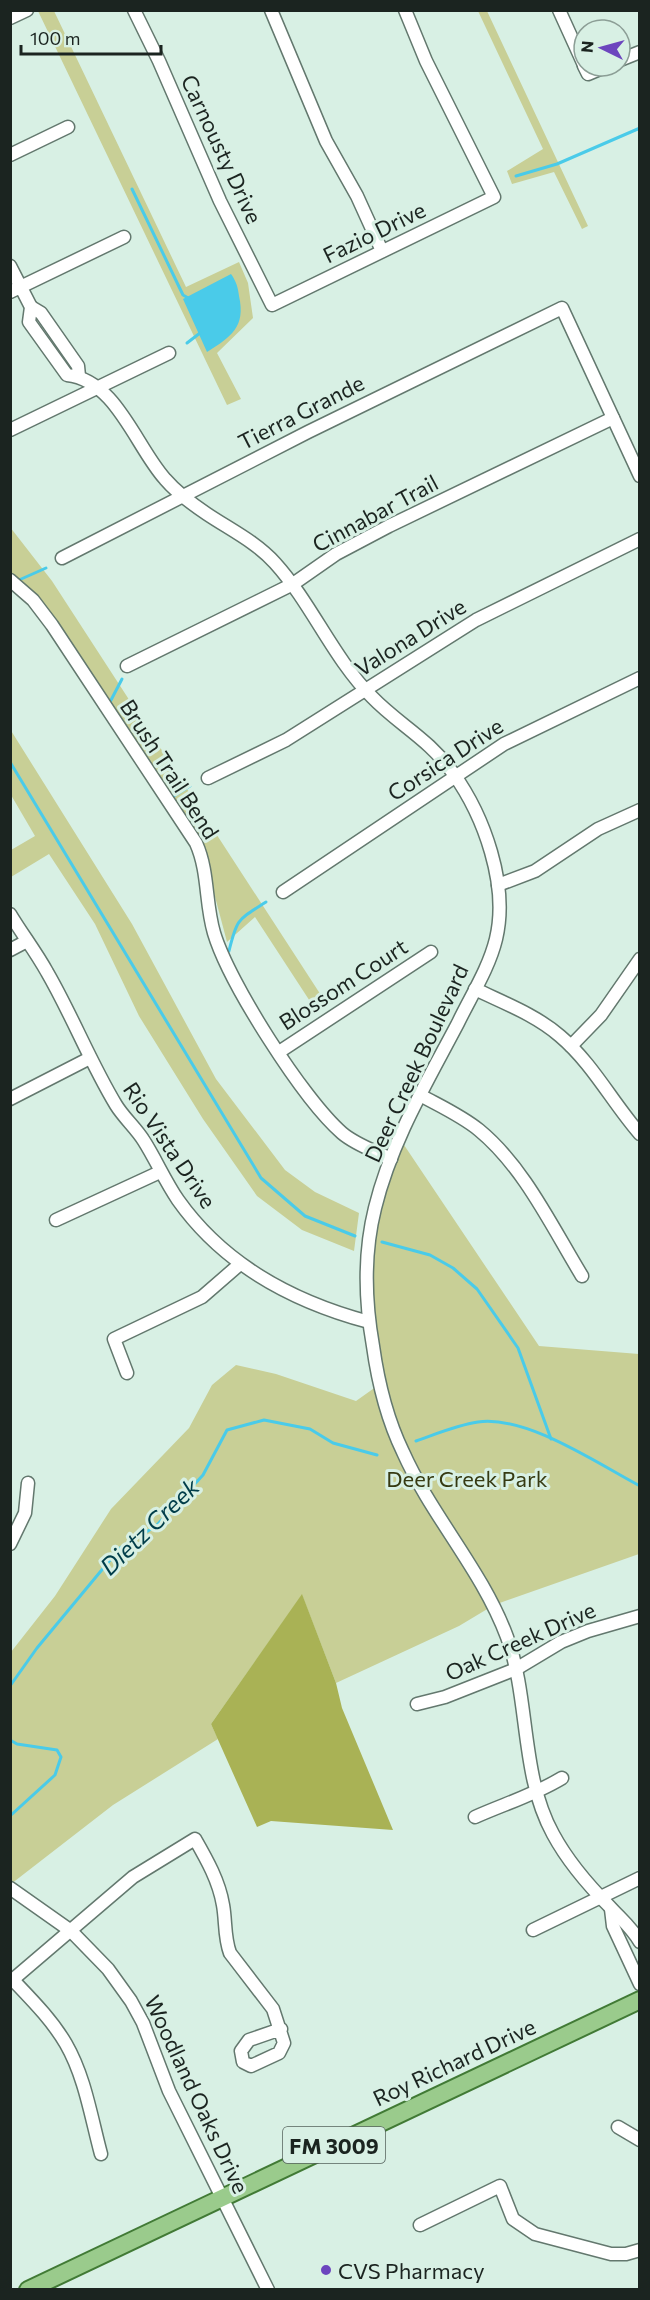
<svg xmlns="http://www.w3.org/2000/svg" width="650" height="2300" font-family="Commissioner,sans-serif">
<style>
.green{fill:#c8cf96}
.forest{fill:#a9b255}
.water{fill:#4acbe9}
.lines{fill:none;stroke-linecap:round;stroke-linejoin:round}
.stream{stroke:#4acbe9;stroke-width:3}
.minor-casing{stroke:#63786e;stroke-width:15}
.major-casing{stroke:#417a35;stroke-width:20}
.minor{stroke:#fff;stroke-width:12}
.major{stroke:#9acb8c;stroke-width:16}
.poi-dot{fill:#6c45be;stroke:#d8f0e4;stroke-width:2}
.labels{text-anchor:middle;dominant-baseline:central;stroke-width:6;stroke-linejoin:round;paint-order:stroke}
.shield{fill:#d8f0e4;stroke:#54615b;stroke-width:1.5}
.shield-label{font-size:21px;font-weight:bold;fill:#1b2420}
.street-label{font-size:22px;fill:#1b2420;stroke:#d8f0e4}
.park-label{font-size:22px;fill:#363a12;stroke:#d8f0e4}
.poi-label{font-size:22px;fill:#1b2420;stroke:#d8f0e4;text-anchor:start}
.water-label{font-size:24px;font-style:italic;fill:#003d49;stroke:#d8f0e4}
</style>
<rect width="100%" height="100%" fill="#d8f0e4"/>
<g class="green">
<polygon points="38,11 54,11 186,287 239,262 248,283 253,318 217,353 241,399 227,405"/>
<polygon points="478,11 487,11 588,226 582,229 554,172 512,184 507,171 543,149"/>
<polygon points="10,527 52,581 328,1006 317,1012 255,917 227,942 201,844 35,594 11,573"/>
<polygon points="10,729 132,924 216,1079 285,1170 315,1192 359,1213 354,1251 302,1230 257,1196 203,1119 139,1016 95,924 49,854 11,877 11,850 35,836 11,795"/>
<polygon points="400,1139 539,1346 639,1354 639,1554 494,1605 459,1626 336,1683 302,1595 211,1724 218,1739 113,1805 11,1884 11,1652 55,1596 111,1509 189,1428 212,1385 236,1365 276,1374 356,1401 380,1384 368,1252"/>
</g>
<polygon class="forest" points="302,1594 336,1683 342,1708 393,1830 271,1821 257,1827 211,1724"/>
<path class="water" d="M231,274C236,281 238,287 239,296C246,327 231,337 207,352L183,299Z"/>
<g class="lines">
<g class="stream">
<polyline points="516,176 557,164 640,128"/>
<polyline points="132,189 183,295 190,299"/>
<polyline points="187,343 200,333"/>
<polyline points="19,580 46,568"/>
<polyline points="110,702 122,679"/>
<polyline points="10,762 261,1178 305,1216 355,1236"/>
<polyline points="172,797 190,786"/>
<path d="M229,951C237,918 238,920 266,902"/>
<polyline points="382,1242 430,1255 453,1268 477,1289 518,1348 551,1439"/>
<path d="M416,1441C436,1434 457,1425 478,1422C527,1415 598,1464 640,1486"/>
<polyline points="10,1686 37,1648 120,1548 156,1526 203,1475 227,1430 264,1420 310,1429 333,1443 377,1455"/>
<polyline points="10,1740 17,1744 57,1750 61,1757 55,1775 10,1816"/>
</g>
<defs>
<g id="minor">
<polyline points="134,10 159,61 220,201 272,305 494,197 426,61 405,10"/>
<polyline points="271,10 326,141 357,196 382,251"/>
<polyline points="559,10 584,65"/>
<polyline points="10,18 27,10"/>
<polyline points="620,60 640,52"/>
<polyline points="584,66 588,74 607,66"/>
<polyline points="10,155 68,127"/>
<path d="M10,266L31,307L29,322L67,375C116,380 136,447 165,479C177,493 192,504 207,514C231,530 256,542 275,563C312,604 333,658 372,697C399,725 428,738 453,773C484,816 509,885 496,939C489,968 471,996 458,1023C427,1082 391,1142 375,1208C364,1252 365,1301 373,1346C378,1382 387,1419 403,1452C432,1517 482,1570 507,1637C530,1700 520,1774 553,1834C567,1860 589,1886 610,1907C621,1919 632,1928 640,1942"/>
<polyline points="10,292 124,237"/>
<polyline points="31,307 41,313 78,366 79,376"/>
<polyline points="10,430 169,353"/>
<polyline points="62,558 308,432 562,308 640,476"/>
<path d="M10,580L33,600L52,625L196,843C209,872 205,903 214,933C229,983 303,1099 342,1133C356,1145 375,1151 391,1159"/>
<polyline points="127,666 293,584 336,554 389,526 613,418"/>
<polyline points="208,778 286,740 476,620 640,539"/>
<polyline points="498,885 535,871 598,829 640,810"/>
<polyline points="283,892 504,744 640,678"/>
<path d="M10,914C22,934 36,952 47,972C72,1015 90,1062 116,1105C124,1118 136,1128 144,1141C156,1160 165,1181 178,1200C224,1265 294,1302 369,1322"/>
<polyline points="10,950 27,941"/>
<path d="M475,989C504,1003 536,1015 560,1036C593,1064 612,1102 640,1134"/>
<polyline points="571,1046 601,1015 640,959"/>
<polyline points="279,1052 431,952"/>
<path d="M420,1095C440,1106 462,1116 479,1130C524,1167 552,1227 582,1276"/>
<polyline points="10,1099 90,1058"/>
<polyline points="56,1220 160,1172"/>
<polyline points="127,1373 114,1339 202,1297 240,1264"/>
<polyline points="10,1544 25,1513 28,1483"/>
<polyline points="417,1704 445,1697 516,1669 561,1642 588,1631 640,1616"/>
<path d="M475,1817C504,1804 534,1795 562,1778"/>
<polyline points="10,1888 71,1931 108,1969 131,2001 143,2023 169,2091 268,2290"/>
<polyline points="611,1909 613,1926 640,1984"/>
<polyline points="533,1930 640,1878"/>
<path d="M13,1980C32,2000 52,2020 66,2044C85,2077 91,2117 101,2154"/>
<path d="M10,1982L133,1877L195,1839C207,1860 219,1881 223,1905C226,1921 224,1937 230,1953L273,2009L284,2043L279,2053L251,2066L243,2062L241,2051L249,2040L281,2029"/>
<polyline points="618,2127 640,2140"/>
<polyline points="420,2225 500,2186 513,2219 535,2234 611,2254 626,2254 640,2250"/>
</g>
<polyline id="major" points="28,2290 640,2000"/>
</defs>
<use href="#minor" class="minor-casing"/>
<use href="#major" class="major-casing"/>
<use href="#minor" class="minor"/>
<use href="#major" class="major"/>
</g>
<circle class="poi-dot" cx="326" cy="2270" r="6"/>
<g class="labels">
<rect class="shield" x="283" y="2127" width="102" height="36" rx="4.5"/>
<g class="shield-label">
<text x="334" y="2145">FM 3009</text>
</g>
<g class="street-label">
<text transform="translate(222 149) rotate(65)">Carnousty Drive</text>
<text transform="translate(374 232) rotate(-26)">Fazio Drive</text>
<text transform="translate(301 412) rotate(-27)">Tierra Grande</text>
<text transform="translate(375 513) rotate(-28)">Cinnabar Trail</text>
<text transform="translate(410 637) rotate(-32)">Valona Drive</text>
<text transform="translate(445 759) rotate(-33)">Corsica Drive</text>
<text transform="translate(170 769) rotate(57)">Brush Trail Bend</text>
<text transform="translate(343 984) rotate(-33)">Blossom Court</text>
<text transform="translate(416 1063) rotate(-65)">Deer Creek Boulevard</text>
<text transform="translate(170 1145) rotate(56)">Rio Vista Drive</text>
<text transform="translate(520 1641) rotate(-24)">Oak Creek Drive</text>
<text transform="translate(454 2062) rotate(-25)">Roy Richard Drive</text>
<text transform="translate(197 2094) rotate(65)">Woodland Oaks Drive</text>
</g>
<g class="park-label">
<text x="467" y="1478">Deer Creek Park</text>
</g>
<g class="poi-label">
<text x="338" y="2270">CVS Pharmacy</text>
</g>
<g class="water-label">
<text transform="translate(149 1526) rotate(-44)">Dietz Creek</text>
</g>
</g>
<rect width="650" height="2300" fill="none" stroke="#1b2420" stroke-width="24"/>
<g transform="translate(602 48) rotate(275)"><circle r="28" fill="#d8f0e4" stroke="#8c9e96" stroke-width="1.5"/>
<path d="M0-4.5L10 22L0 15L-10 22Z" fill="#6c45be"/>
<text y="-9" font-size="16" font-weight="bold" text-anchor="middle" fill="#1b2420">N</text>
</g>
<path d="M21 45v9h140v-9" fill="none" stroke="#1b2420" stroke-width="3"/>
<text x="30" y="45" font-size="18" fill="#1b2420" stroke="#d8f0e4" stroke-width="4.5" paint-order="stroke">100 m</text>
</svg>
